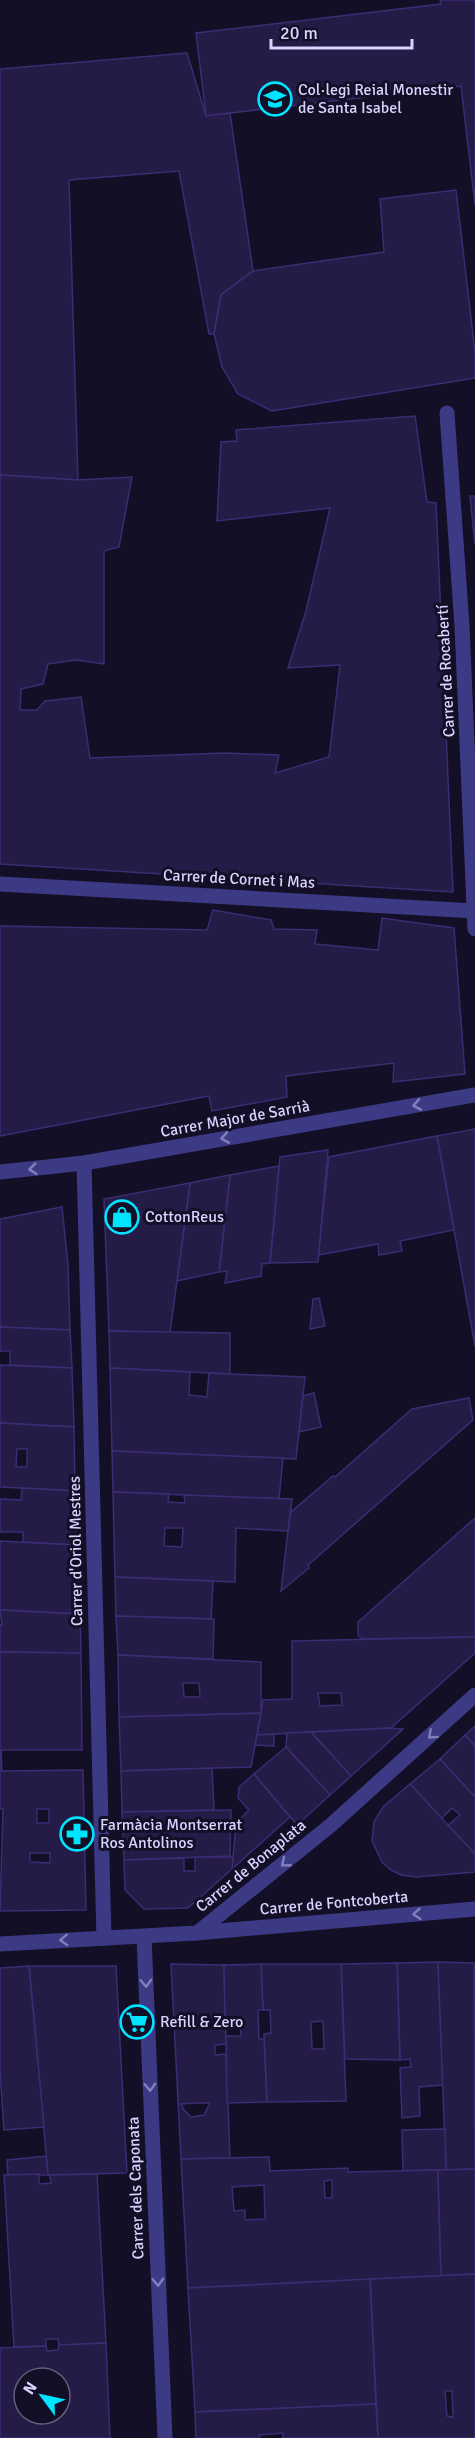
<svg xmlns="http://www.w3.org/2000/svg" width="475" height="2438" font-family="Signika,sans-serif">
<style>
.building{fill:#241b47;stroke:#3b2d73;stroke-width:1.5;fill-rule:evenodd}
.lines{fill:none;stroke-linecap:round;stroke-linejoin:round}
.street{stroke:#3d3a85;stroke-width:15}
.oneway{stroke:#837fbc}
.labels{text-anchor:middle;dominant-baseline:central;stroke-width:6;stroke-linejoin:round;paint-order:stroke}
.poi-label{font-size:16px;fill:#d9d4ff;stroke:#130f26;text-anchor:start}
.street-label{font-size:16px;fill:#d9d4ff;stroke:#130f26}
</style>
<rect width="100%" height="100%" fill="#130f26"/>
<g class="building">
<polygon points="440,0 475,0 475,205 461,86 206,116 196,33 441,4"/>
<polygon points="187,53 206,116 230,113 253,271 221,295 214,334 209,334 179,171 69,180 78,480 0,475 0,69"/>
<polygon points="456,190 475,352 475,378 272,411 238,394 222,367 214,334 221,295 253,271 384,252 380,199"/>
<polygon points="415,416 427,502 436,503 453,892 0,864 0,475 78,480 132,477 119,547 104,551 104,664 76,660 48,664 43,684 21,689 20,710 37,710 45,701 81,697 90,758 225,753 279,755 275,773 329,757 340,665 288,668 306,611 330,508 217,521 221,442 237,441 236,430"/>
<polygon points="470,496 475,496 475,545"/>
<polygon points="213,910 271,920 274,929 317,930 315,944 378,950 382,918 454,928 465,1074 393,1082 394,1063 286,1076 287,1097 212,1111 209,1096 0,1136 0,926 207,930"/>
<polygon points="475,1129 475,1346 437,1136"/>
<polygon points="437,1136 454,1230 400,1241 402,1251 379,1255 378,1244 318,1255 329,1157"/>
<polygon points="328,1150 318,1262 270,1263 280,1157"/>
<polygon points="279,1166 270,1263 262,1264 261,1276 225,1283 227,1271 219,1272 230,1175"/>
<polygon points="230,1175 219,1272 177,1281 190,1183"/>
<polygon points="190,1183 170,1333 109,1331 104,1199"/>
<polygon points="62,1207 68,1265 70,1330 0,1327 0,1219"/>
<polygon points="319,1298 325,1326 310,1329 313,1299"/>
<polygon points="0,1327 70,1330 72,1368 10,1365 10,1351 0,1351"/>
<polygon points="109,1331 230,1333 230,1374 110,1368"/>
<polygon points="0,1365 72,1368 74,1427 0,1423"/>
<polygon points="110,1368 190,1372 189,1395 207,1397 209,1373 305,1377 296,1459 112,1451"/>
<polygon points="314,1393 321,1427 299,1432 303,1396"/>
<polygon points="469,1398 473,1420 308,1565 309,1568 281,1591 290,1513 333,1476 335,1477 412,1409"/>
<path d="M0,1423L74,1427L75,1491L0,1487ZM17,1449H27V1467H16Z"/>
<polygon points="112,1451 283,1458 279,1499 113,1492"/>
<polygon points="22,1488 75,1491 76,1545 23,1542 23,1532 0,1532 0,1499 21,1500"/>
<path d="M113,1492L169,1494L168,1502L185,1503L184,1495L292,1499L288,1531L236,1528L235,1582L115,1577ZM165,1528H183L182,1547L164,1546Z"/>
<polygon points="475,1518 475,1637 362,1639 358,1635 358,1622"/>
<polygon points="0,1541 76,1545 80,1614 0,1610"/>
<polygon points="115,1577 213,1581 211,1619 116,1616"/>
<polygon points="0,1610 80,1614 81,1653 0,1652 0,1625 2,1625"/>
<polygon points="116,1616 214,1619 213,1659 118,1655"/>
<path d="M466,1637H475V1653L391,1728L257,1735L263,1700L292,1699V1641ZM318,1693H341L342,1705L320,1706Z"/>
<polygon points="0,1652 81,1653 82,1750 1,1750 2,1771 0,1771"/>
<path d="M118,1655L261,1662V1713L119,1717ZM183,1683H199L200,1697H184Z"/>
<polygon points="261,1713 251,1767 121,1771 119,1717"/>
<polygon points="475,1726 475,1746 465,1735"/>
<polygon points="391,1728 403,1729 351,1776 311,1732"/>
<polygon points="311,1732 351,1776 330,1795 286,1747 287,1733"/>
<polygon points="274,1734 274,1746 255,1745 257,1735"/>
<polygon points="465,1735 475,1746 475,1797 440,1759"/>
<polygon points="286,1747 330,1795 297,1825 254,1774"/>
<polygon points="440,1759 475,1797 475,1854 447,1826 460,1815 452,1808 441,1819 410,1784"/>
<polygon points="212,1768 214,1810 122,1812 121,1771"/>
<path d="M83,1770L86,1910L0,1911L3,1809H0V1771ZM37,1809H49V1823H37ZM30,1853H50V1863L30,1862Z"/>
<polygon points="254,1774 290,1817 232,1869 236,1823 249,1810 238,1798 239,1787"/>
<polygon points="410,1784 475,1854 475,1872 416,1877 401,1875 391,1870 382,1862 372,1841 374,1822 383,1807"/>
<polygon points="231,1810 230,1856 124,1860 122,1812"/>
<polygon points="195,1857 233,1857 232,1869 188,1908 144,1909 125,1890 124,1860 184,1858 184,1871 195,1871"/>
<polygon points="438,1962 443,2085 419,2087 420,2116 402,2118 400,2068 411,2067 410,2059 400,2060 397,1963"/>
<polygon points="438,1962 474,1963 475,2169 446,2170"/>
<polygon points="397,1963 400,2060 345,2059 341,1964"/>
<path d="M171,1964L224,1965L226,2044L215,2045V2055L226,2054L230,2158L181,2159ZM197,2103H210L204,2115L191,2117L184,2110L181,2104Z"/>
<path d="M261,1964H341L346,2101L267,2102L264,2034L271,2033L270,2010H263ZM323,2021L324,2049H312L311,2022Z"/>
<polygon points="261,1964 263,2010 258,2010 259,2039 264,2039 267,2102 227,2103 226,2036 241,2036 240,2019 225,2019 224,1965"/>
<polygon points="29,1966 116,1966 127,2173 48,2175"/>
<polygon points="29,1966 44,2127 4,2130 0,2071 0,1968"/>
<polygon points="445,2129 446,2170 403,2171 402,2130"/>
<polygon points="46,2156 48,2175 8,2175 7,2160"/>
<path d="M269,2157L270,2171L348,2168V2172L438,2170L441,2276L188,2288L181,2159ZM332,2180V2198H325L324,2181ZM264,2185L265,2219L245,2220V2210L234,2211L232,2187Z"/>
<polygon points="475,2169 475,2274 441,2276 438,2170"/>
<polygon points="39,2174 39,2184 51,2183 50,2175 97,2174 106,2343 59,2345 58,2339 46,2339 46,2346 14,2347 4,2175"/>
<path d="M475,2274V2438H378L370,2279ZM445,2391H452L453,2417L447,2416Z"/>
<polygon points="370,2279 376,2404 195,2412 188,2288"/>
<path d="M106,2343L110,2438H0V2348L46,2346L47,2351L58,2350L59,2345ZM24,2378H60V2414H24Z"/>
<polygon points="376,2404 378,2438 283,2438 283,2433 259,2435 260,2438 196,2438 195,2412"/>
</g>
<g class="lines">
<g class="street">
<polyline points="447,413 462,626 475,929"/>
<polyline points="0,884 475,911"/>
<polyline points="84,1163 104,1938"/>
<polyline points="0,1172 84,1163 475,1095"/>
<polyline points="197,1933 331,1825 475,1695"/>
<polyline points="144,1937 165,2438"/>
<polyline points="0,1944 196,1933 475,1909"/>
</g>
</g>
<defs><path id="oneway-chevron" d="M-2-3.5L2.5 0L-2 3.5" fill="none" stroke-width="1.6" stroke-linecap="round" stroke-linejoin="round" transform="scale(1.5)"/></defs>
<g class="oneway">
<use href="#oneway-chevron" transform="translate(417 1105) rotate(170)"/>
<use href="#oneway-chevron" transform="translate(225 1138) rotate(170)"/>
<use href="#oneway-chevron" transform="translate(33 1169) rotate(174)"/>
<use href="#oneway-chevron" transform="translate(432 1735) rotate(138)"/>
<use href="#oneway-chevron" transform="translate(285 1863) rotate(141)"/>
<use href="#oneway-chevron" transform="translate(417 1914) rotate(175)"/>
<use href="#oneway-chevron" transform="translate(64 1940) rotate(177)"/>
<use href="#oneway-chevron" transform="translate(146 1983) rotate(88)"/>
<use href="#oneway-chevron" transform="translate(150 2087) rotate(88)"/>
<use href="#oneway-chevron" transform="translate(158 2282) rotate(88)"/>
</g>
<defs>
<symbol id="school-ring" viewBox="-11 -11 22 22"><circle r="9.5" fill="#130f26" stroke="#00e5ff" stroke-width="1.5"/><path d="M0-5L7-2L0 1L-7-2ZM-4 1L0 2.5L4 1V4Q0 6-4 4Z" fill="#00e5ff"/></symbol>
<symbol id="shop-ring" viewBox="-11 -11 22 22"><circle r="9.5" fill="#130f26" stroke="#00e5ff" stroke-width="1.5"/><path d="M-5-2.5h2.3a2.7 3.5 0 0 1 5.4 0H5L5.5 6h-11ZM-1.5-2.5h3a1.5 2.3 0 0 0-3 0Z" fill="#00e5ff"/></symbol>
<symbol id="pharmacy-ring" viewBox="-11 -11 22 22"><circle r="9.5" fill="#130f26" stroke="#00e5ff" stroke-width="1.5"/><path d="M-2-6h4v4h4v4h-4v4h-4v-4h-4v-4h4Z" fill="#00e5ff"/></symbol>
<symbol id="supermarket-ring" viewBox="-11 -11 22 22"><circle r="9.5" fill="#130f26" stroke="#00e5ff" stroke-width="1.5"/><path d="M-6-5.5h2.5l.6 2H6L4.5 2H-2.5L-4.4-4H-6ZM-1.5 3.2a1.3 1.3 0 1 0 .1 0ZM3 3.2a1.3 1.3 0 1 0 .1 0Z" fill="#00e5ff"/></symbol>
</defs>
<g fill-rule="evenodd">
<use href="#school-ring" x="256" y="80" width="38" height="38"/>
<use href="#shop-ring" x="103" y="1198" width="38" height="38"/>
<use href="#pharmacy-ring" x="58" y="1815" width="38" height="38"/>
<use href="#supermarket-ring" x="118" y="2003" width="38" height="38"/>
</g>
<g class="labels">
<g class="poi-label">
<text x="298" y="90">Col·legi Reial Monestir<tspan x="298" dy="18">de Santa Isabel</tspan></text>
<text x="145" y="1217">CottonReus</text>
<text x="100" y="1825">Farmàcia Montserrat<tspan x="100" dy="18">Ros Antolinos</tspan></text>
<text x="160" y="2022">Refill &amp; Zero</text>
</g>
<g class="street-label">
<text transform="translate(446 671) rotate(-93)">Carrer de Rocabertí</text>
<text transform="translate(239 879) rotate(3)">Carrer de Cornet i Mas</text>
<text transform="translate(235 1119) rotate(-10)">Carrer Major de Sarrià</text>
<text transform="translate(76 1551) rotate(-91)">Carrer d'Oriol Mestres</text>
<text transform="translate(251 1866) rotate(-39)">Carrer de Bonaplata</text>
<text transform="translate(334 1903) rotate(-5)">Carrer de Fontcoberta</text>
<text transform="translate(136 2188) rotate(-92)">Carrer dels Caponata</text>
</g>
</g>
<g transform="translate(42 2396) rotate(303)"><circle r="28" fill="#130f26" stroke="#625e7d" stroke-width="1.5"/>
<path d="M0-4.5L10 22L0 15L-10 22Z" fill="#00e5ff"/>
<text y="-9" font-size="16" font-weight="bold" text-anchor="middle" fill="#d9d4ff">N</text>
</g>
<path d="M271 39v9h141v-9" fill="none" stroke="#d9d4ff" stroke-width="3"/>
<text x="280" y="39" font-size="18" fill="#d9d4ff" stroke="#130f26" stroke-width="4.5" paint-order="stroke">20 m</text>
</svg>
